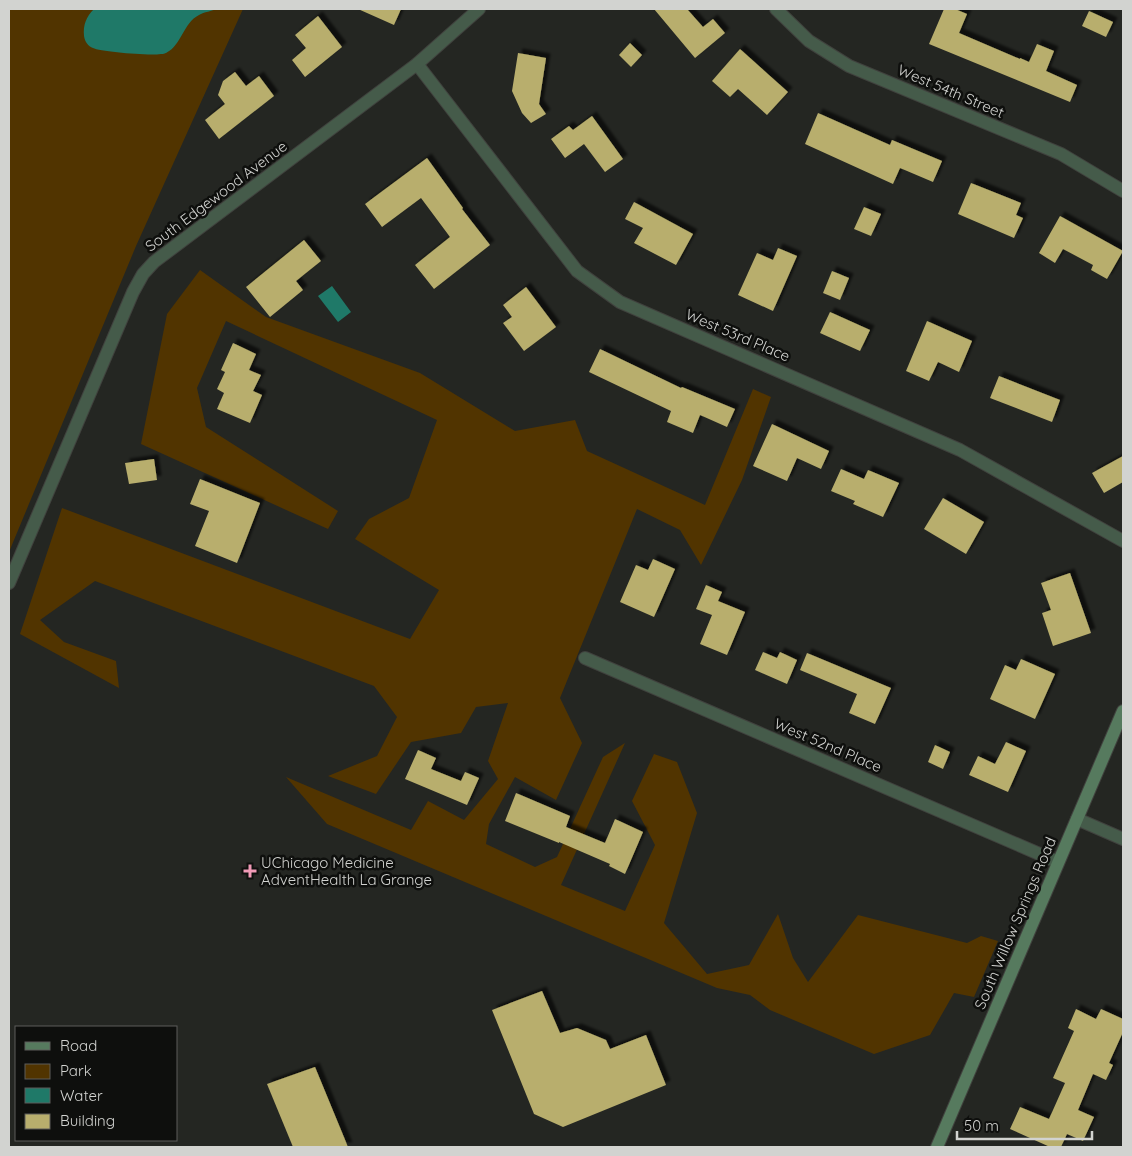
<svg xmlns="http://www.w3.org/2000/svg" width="1132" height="1156" font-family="Quicksand,sans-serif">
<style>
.green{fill:#513400}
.water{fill:#1f7968}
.building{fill:#b8ae6d;filter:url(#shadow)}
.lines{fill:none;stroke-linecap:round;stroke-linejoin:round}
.street-casing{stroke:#40423e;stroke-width:14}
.secondary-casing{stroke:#40423e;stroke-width:14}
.street{stroke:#455b4a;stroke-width:12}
.secondary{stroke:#567a5e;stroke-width:12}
.poi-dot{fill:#f09ab6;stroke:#0e0f0d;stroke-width:2}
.labels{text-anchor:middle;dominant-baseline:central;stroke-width:5;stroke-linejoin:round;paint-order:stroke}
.street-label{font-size:15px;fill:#d2d3d0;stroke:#0e0f0d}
.poi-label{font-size:15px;fill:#d2d3d0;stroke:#0e0f0d;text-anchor:start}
</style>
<defs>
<filter id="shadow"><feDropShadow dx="4.5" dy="-4.5" stdDeviation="1" flood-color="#0009"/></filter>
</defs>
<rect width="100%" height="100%" fill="#242622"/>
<g class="green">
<polygon points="9,9 243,9 136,246 9,552"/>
<polygon points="200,270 266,317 420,373 515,431 575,420 587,451 705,505 753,389 771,397 742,480 701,565 680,530 637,509 560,698 582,743 556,800 515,777 489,824 486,844 535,867 557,857 603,757 625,743 561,885 625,911 655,845 632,801 654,754 677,762 697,813 664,923 707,974 749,965 778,914 793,958 808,982 858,915 967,943 981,936 998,941 974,997 954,993 930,1035 874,1054 770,1010 750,995 717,988 327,824 286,777 411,830 428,801 464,820 498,779 488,761 508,703 476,707 461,733 411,742 376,794 328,776 377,756 397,717 374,686 95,581 40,620 64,642 116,661 119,688 20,634 62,508 410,639 439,590 355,539 369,519 409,498 437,420 226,321 197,388 206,427 338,511 328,529 141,444 167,314"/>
</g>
<g class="water">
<path d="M94,9H217C212,11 204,12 199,15C183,23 182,45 166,53C159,57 101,52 93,48C88,46 85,42 84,36C83,25 86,17 94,9Z"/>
<polygon points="332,286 351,312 338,322 318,296"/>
</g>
<g class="building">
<polygon points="358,9 401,9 394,25"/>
<polygon points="654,9 687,9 703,27 713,19 725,33 695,58"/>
<polygon points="944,9 955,9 967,14 959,33 1020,59 1020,58 1029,62 1037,44 1054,51 1046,71 1077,85 1070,102 929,44"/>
<polygon points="1089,11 1113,22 1106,37 1082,26"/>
<polygon points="318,16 342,47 305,77 292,60 306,48 295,35"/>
<polygon points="630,43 642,55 631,67 619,55"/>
<polygon points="740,49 788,92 767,115 738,89 730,97 712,81"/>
<polygon points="518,53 546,58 539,104 546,114 531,123 522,113 512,91"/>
<polygon points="235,72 246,86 259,76 274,96 219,139 205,120 225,104 218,95 223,81"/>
<polygon points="818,113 890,145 892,140 942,161 933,182 900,168 893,184 805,144"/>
<polygon points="592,116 623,159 605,172 584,144 565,158 551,139 569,126 573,130"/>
<polygon points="427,158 463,208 462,209 490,245 434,289 415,265 450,237 421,198 382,227 365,204"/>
<polygon points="971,183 1021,203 1016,215 1023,218 1014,238 958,214"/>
<polygon points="634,202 693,234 676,265 634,243 643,228 625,219"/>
<polygon points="864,207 881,214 871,236 854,229"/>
<polygon points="1060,216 1123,251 1107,279 1091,270 1093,265 1063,249 1055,263 1039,253"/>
<polygon points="304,240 321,261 296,281 303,290 270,317 246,287"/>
<polygon points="778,248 797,256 773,311 738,295 757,253 773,260"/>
<polygon points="832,271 849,278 840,300 823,293"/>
<polygon points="526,287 556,327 524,351 503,323 512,317 503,305"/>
<polygon points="830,312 870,330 860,351 820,333"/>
<polygon points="927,321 972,341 959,372 938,362 929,381 906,371"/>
<polygon points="233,343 256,354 249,370 261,375 253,391 262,395 250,423 217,409 224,393 217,389 225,372 221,370"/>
<polygon points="600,349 681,388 682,387 735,409 727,427 700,415 693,433 667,422 671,411 589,372"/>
<polygon points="999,376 1060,400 1052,422 990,398"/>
<polygon points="772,424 829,451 821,469 797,458 787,481 753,466"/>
<polygon points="1123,456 1123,482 1104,493 1092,473"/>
<polygon points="154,459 157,480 129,484 125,463"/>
<polygon points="841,469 864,479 868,470 899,483 883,517 853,504 855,501 831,491"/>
<polygon points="200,479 260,503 237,563 195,546 209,511 190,504"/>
<polygon points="943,498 984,522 966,554 924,529"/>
<polygon points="653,559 675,569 654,617 620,602 636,565 648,570"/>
<polygon points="1070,573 1091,633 1053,646 1042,613 1051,610 1041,583"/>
<polygon points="706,585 722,592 718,601 745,612 727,655 700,644 712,615 696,609"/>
<polygon points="763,652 777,658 780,652 797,660 787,684 755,670"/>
<polygon points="807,653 891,688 875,724 849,713 857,694 800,670"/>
<polygon points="1021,659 1055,674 1035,719 990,699 1005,665 1016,670"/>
<polygon points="1006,742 1026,751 1008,792 969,775 978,756 995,764"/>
<polygon points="935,745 950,752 943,769 928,762"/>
<polygon points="418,750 436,758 431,769 461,781 465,772 479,778 467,805 405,779"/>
<polygon points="516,793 570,816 566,827 605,843 615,819 643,832 625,874 609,866 610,864 559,842 559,843 505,821"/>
<polygon points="542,991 560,1033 577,1028 606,1040 610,1049 646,1035 666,1085 563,1127 534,1114 492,1010"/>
<polygon points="1076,1009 1096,1019 1101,1009 1123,1019 1123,1032 1109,1063 1113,1065 1106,1080 1093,1074 1078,1110 1094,1117 1083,1141 1067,1134 1061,1147 1050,1147 1010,1129 1020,1107 1049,1119 1065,1083 1053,1078 1074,1031 1068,1028"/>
<polygon points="315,1067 348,1147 293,1147 267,1084"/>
</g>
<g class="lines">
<defs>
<g id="street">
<polyline points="776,9 809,41 849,66 1061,154 1123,191"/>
<polyline points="417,64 577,271 620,302 960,450 1123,541"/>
<polyline points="9,583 133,292 143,274 154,262 417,64 479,9"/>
<polyline points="585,658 1058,862"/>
<polyline points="1077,819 1123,839"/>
</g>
<polyline id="secondary" points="937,1147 1123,711"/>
</defs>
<use href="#street" class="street-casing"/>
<use href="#secondary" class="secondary-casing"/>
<use href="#street" class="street"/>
<use href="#secondary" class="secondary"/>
</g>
<path class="poi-dot" d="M247.5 863.5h5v5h5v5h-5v5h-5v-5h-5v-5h5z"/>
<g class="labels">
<g class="street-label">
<text transform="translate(951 91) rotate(23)">West 54th Street</text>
<text transform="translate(216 196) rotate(-37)">South Edgewood Avenue</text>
<text transform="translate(738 335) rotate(23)">West 53rd Place</text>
<text transform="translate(828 745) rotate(23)">West 52nd Place</text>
<text transform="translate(1015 923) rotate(-67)">South Willow Springs Road</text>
</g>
<g class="poi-label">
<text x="261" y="862">UChicago Medicine<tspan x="261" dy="17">AdventHealth La Grange</tspan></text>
</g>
</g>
<rect width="1132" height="1156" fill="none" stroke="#d2d3d0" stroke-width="20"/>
<rect x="15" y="1026" width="162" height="115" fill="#0e0f0d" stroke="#5c5d5b"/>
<rect x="25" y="1042" width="25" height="8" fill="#567a5e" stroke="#5c5d5b"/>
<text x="60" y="1051" font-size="15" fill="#d2d3d0">Road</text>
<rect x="25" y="1064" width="25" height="15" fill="#513400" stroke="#5c5d5b"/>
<text x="60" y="1076" font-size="15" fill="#d2d3d0">Park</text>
<rect x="25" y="1088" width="25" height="15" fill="#1f7968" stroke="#5c5d5b"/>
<text x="60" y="1101" font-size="15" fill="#d2d3d0">Water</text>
<rect x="25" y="1114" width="25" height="15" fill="#b8ae6d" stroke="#5c5d5b"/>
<text x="60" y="1126" font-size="15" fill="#d2d3d0">Building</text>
<path d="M957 1131v8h135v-8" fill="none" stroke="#d2d3d0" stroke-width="2.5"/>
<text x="964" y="1131" font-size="15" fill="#d2d3d0" stroke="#0e0f0d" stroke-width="4" paint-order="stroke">50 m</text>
</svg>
